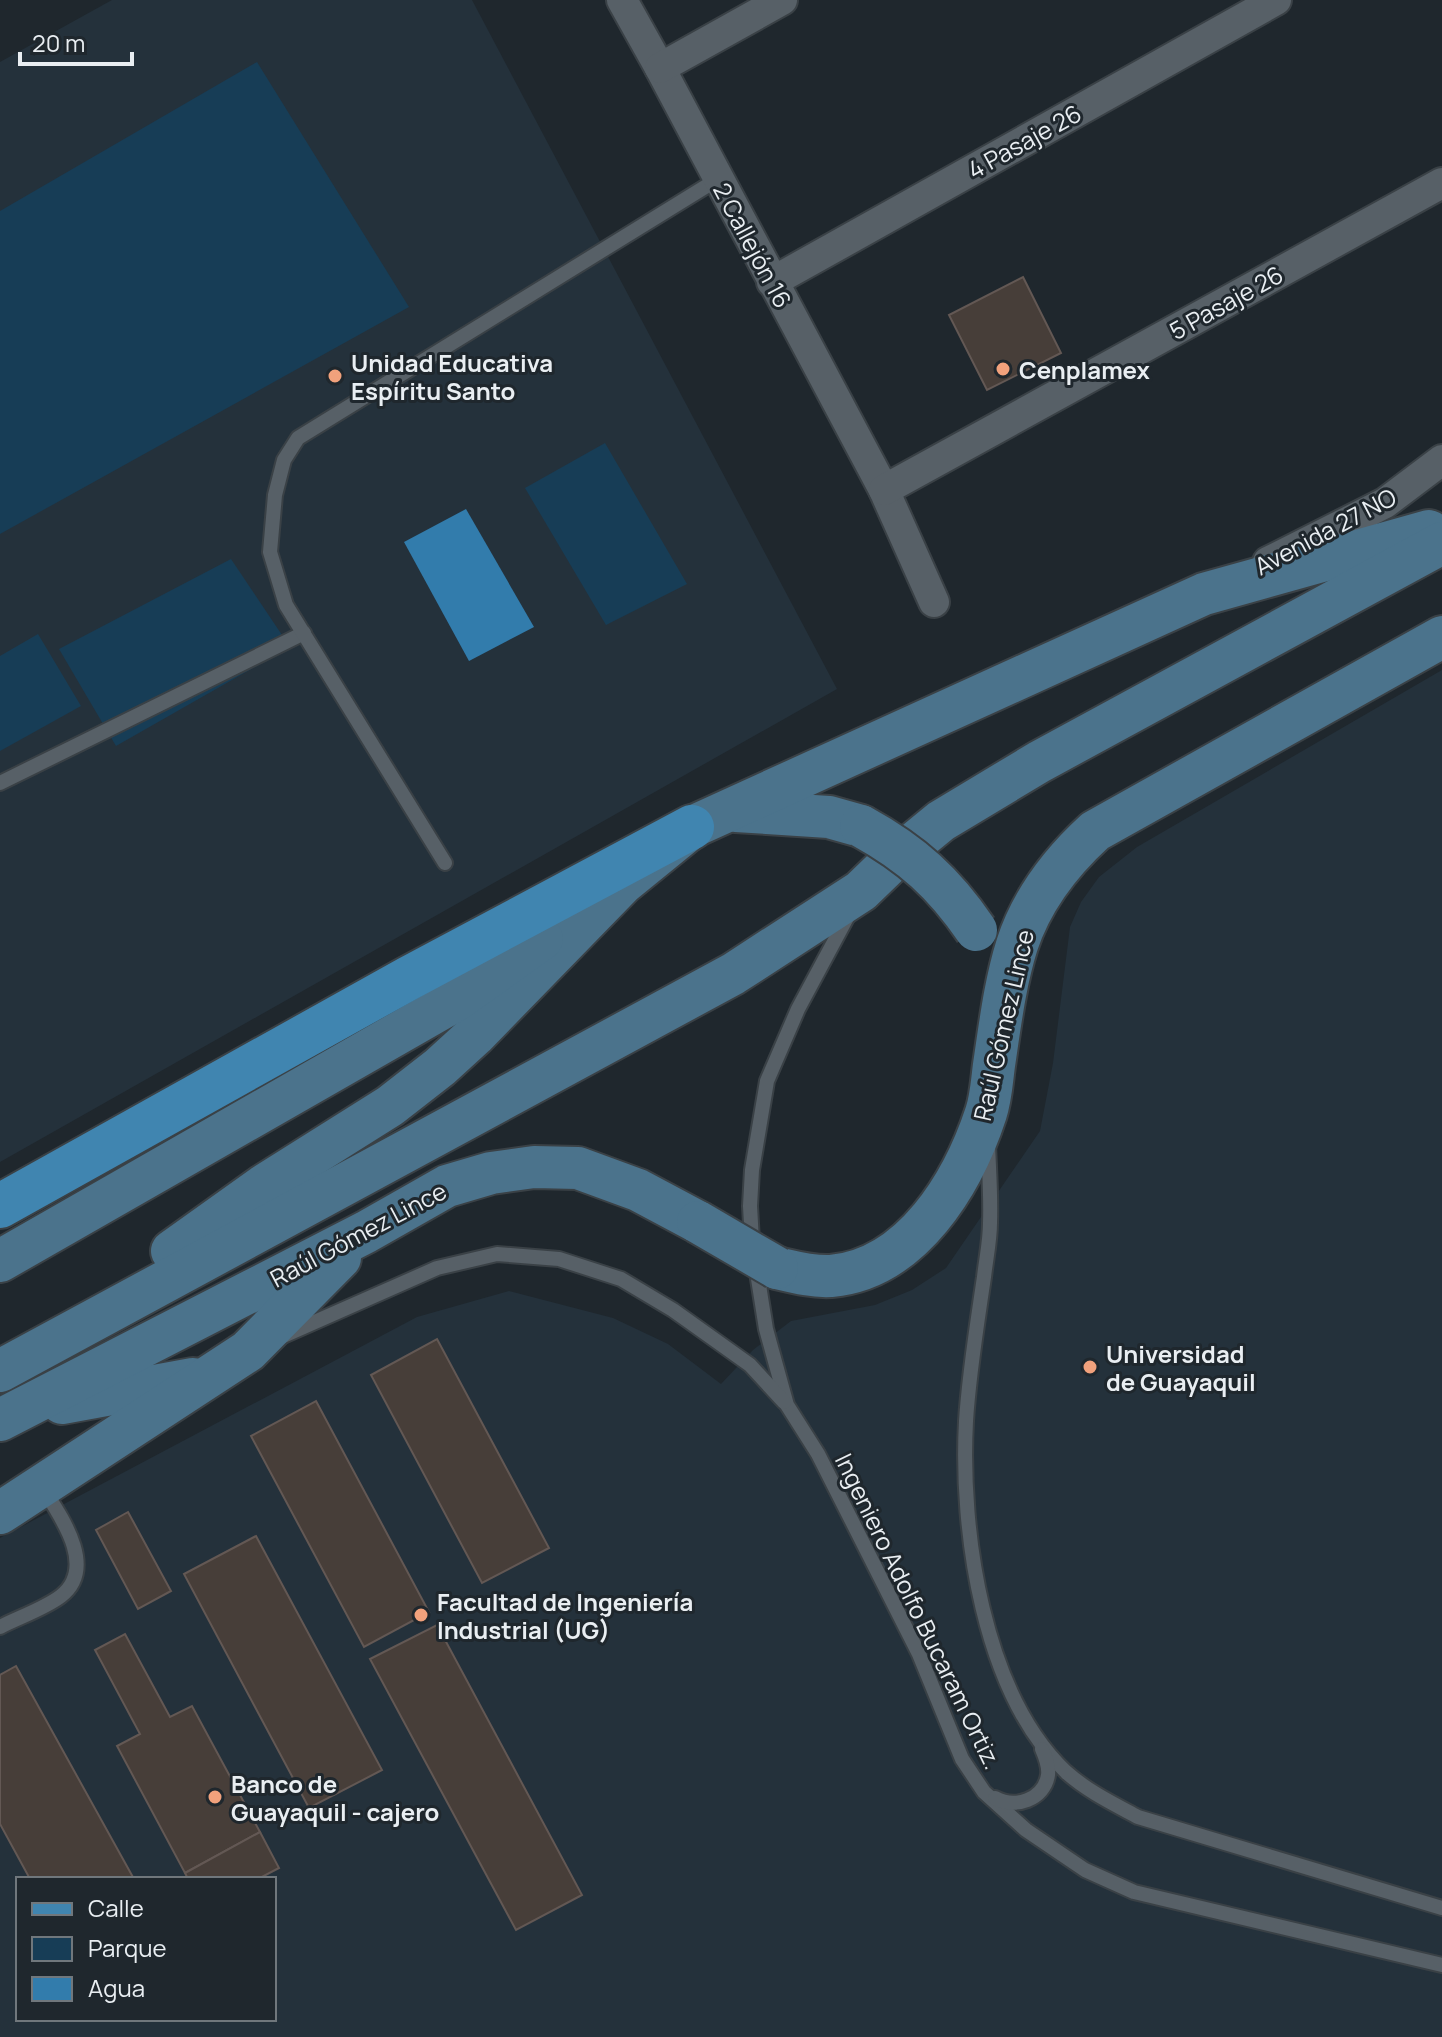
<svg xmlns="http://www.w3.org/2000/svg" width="1442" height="2037" font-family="Manrope,sans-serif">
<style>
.built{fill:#24313b;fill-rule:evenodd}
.green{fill:#173d56}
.water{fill:#327cac}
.building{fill:#473e39;stroke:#635854;stroke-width:2}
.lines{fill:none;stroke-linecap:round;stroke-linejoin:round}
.lane-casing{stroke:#3a4146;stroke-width:18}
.street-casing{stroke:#3a4146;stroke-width:34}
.secondary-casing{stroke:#3a4146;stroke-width:46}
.primary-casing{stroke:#3a4146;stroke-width:48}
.lane{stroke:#576067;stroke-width:14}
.street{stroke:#576067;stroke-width:30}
.secondary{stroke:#4b738c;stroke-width:42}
.primary{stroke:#4085b0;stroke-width:44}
.secondary-bridge-casing{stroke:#3a4146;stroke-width:46;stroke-linecap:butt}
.secondary-bridge{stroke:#4b738c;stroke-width:42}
.poi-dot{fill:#f1a17c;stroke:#1f272d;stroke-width:3}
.labels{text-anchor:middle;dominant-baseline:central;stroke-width:6;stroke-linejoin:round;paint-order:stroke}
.street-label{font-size:24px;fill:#e9eef2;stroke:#1f272d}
.poi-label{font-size:24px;font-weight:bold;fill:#e9eef2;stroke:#1f272d;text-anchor:start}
</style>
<rect width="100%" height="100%" fill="#1f272d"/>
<g class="built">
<polygon points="112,0 472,0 837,689 0,1162 0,62"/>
<path d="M1442,670V2037H0V1538L417,1317L509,1291L613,1318L668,1344L721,1384L753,1350L791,1321L875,1305L912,1290L946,1268L1040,1131L1053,1063L1070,927L1081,902L1099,877L1137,847ZM18,1879H274V2019H18Z"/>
</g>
<g class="green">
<polygon points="257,62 409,307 0,534 0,211"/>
<polygon points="605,443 687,584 606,625 525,488"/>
<polygon points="231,559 290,647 116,746 59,649"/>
<polygon points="38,634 81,706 0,751 0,656"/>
</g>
<polygon class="water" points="466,509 534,627 469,661 404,542"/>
<g class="building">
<polygon points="1023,277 1061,353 987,390 949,315"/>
<polygon points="437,1339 549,1548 482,1583 371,1375"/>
<polygon points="316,1401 429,1612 364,1647 251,1436"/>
<polygon points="128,1512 171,1591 138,1609 96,1530"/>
<polygon points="256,1536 382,1770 309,1808 184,1574"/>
<polygon points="437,1625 582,1895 516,1930 370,1659"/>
<polygon points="125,1634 170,1717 192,1706 260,1832 185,1873 117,1746 140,1734 95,1650"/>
<polygon points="16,1666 134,1879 30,1879 0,1824 0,1675"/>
<polygon points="260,1832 279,1868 258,1879 188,1879 185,1873"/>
</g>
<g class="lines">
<defs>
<g id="lane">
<polyline points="0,783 304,633"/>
<polyline points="445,863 286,605 270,552 275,495 284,460 298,438 718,179"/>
<polyline points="850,912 798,1009 767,1081 752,1170 750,1206 752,1241 766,1329 787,1405 818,1454 919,1654 962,1759 984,1792 1026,1830 1085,1870 1134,1892 1442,1965"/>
<path d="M988,1144C989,1171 991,1197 990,1223C990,1241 986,1259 984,1277C977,1325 969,1373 966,1421C960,1531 983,1693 1066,1772C1087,1791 1114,1804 1138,1817L1442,1908"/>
<polyline points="283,1336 437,1268 497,1254 559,1259 621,1279 673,1310 750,1365 784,1402"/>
<path d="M0,1627C19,1617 44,1609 61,1596C97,1568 62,1518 44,1490"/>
<path d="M995,1798C1015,1809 1044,1800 1048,1775C1049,1768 1045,1756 1042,1749"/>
</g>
<g id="street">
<polyline points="622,0 660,68 884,490 934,602"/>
<polyline points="660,68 782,0"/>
<polyline points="772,282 1276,0"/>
<polyline points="884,490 1442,183"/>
<polyline points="1268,562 1385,503 1442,460"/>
</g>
<g id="secondary">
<polyline points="736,811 829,817 861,826"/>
<polyline points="172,1251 263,1186 390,1106 440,1067 475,1035 622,884 692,827 1204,594 1429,531"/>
<polyline points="0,1261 458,999 542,939"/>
<path d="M777,1268C794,1272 812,1277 831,1276C912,1269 963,1183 986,1113C991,1098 992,1080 994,1065C1000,1025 1005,983 1017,945C1032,899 1060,863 1095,831L1442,637"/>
<polyline points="0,1371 733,974 861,891 891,862 941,821 1039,762 1442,543"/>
<polyline points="62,1403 193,1379"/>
<polyline points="0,1420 366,1232 447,1186 491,1173 534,1167 578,1168 638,1190 698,1222"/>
<polyline points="0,1513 248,1351 340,1258"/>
</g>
<polyline id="primary" points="0,1206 409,978 692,827"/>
</defs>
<use href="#lane" class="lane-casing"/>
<use href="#street" class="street-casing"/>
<use href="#secondary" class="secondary-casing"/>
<use href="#primary" class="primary-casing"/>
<use href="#lane" class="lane"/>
<use href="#street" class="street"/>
<use href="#secondary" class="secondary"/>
<use href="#primary" class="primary"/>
<defs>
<g id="secondary-bridge">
<path d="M861,826C912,854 944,883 976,930"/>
<polyline points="698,1222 777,1268"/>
</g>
</defs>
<use href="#secondary-bridge" class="secondary-bridge-casing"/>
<use href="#secondary-bridge" class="secondary-bridge"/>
</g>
<g class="poi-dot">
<circle cx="1003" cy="369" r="8"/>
<circle cx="335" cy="376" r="8"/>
<circle cx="1090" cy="1367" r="8"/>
<circle cx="421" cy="1615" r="8"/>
<circle cx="215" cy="1797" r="8"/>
</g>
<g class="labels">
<g class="street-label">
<text transform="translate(1024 141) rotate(-29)">4 Pasaje 26</text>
<text transform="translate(753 245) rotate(62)">2 Callejón 16</text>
<text transform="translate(1226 302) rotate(-29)">5 Pasaje 26</text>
<text transform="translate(1325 531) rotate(-28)">Avenida 27 NO</text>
<text transform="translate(1003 1025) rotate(-77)">Raúl Gómez Lince</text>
<text transform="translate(358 1234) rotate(-28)">Raúl Gómez Lince</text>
<text transform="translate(919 1611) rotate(64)">Ingeniero Adolfo Bucaram Ortiz.</text>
</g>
<g class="poi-label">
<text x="351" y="362">Unidad Educativa<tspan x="351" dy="28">Espíritu Santo</tspan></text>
<text x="1019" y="369">Cenplamex</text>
<text x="1106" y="1353">Universidad<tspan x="1106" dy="28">de Guayaquil</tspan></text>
<text x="437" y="1601">Facultad de Ingeniería<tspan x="437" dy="28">Industrial (UG)</tspan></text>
<text x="231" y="1783">Banco de<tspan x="231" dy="28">Guayaquil - cajero</tspan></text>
</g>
</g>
<rect x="16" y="1877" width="260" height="144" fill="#1f272d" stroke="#70777c" stroke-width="2"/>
<rect x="32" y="1903" width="40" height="12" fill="#4085b0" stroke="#70777c" stroke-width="2"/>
<text x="88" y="1917" font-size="24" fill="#e9eef2">Calle</text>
<rect x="32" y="1937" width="40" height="24" fill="#173d56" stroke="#70777c" stroke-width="2"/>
<text x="88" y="1957" font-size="24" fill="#e9eef2">Parque</text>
<rect x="32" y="1977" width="40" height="24" fill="#327cac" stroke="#70777c" stroke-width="2"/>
<text x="88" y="1997" font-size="24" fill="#e9eef2">Agua</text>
<path d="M20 52v12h112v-12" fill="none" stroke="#e9eef2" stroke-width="4"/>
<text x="32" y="52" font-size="24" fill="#e9eef2" stroke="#1f272d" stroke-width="6" paint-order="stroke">20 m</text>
</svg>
